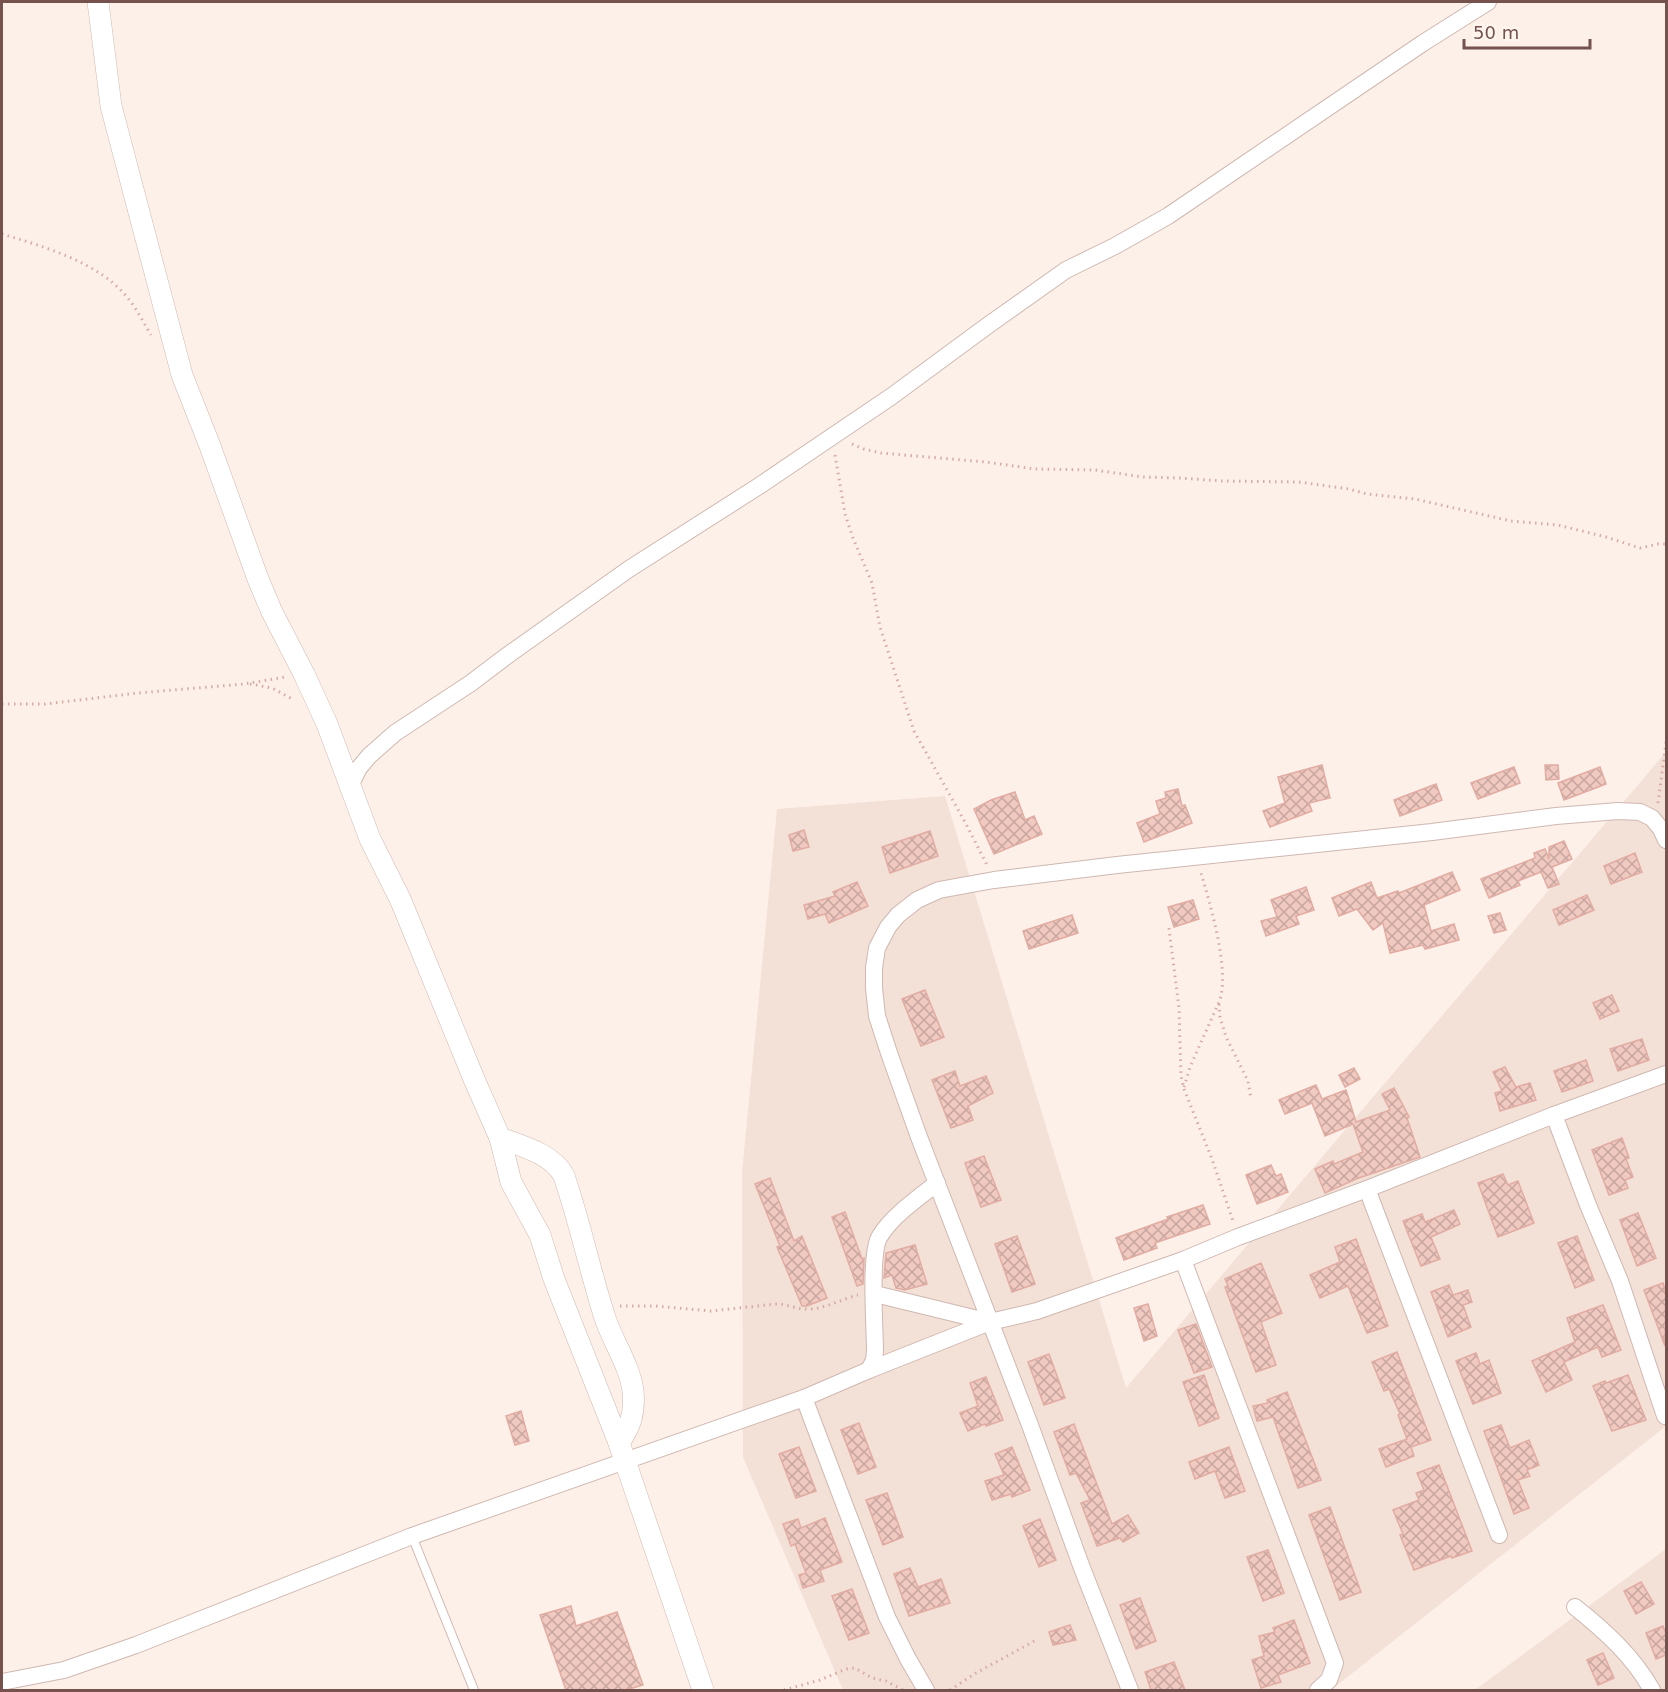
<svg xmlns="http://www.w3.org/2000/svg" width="1668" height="1692" font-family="'DejaVu Sans',sans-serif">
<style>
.residential{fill:#f3e0d7}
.building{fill:url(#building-cross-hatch);stroke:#e2aca2;stroke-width:1.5}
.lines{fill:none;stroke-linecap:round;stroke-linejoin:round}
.service-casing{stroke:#cfb8b1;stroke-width:10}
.minor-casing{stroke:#cfb8b1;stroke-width:18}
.tertiary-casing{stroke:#cfb8b1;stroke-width:22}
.path{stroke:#d5aca4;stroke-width:3;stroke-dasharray:1.5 4.5;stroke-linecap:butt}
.service{stroke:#fff;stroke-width:8}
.minor{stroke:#fff;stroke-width:16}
.tertiary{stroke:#fff;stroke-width:21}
</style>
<defs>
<pattern id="building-cross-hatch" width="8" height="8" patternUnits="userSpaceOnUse" patternTransform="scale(1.5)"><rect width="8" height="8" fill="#f0c9c1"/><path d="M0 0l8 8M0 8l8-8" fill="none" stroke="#c7a69f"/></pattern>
</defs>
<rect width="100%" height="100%" fill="#fcf0e9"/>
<g class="residential">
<polygon points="1666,752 1666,1426 1331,1690 843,1690 743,1457 742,1173 777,809 945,796 1126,1388"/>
<polygon points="1666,1549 1666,1690 1475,1690"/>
</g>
<g class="building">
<polygon points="1322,765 1330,798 1309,803 1312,811 1270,827 1263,811 1285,803 1278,777"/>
<polygon points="1545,765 1558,765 1559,779 1546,780"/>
<polygon points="1514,767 1520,783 1478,799 1471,783"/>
<polygon points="1600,767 1606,784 1564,800 1558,783"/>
<polygon points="1436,784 1442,800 1400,816 1394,800"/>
<polygon points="1178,789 1182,806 1185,805 1192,823 1144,842 1137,823 1160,814 1156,801 1166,798 1165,792"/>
<polygon points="1015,792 1025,820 1034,816 1042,834 994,854 974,809 991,800"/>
<polygon points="804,830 809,847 793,851 789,835"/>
<polygon points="930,831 938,856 890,873 882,847"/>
<polygon points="1564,841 1572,859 1552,867 1559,884 1548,888 1541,872 1518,881 1520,885 1489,898 1481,879 1535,858 1534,853 1545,849 1549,859 1549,847"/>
<polygon points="1635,853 1642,872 1611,884 1604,866"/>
<polygon points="1452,872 1460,890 1424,905 1431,931 1454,924 1459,940 1425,949 1423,945 1390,953 1383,923 1373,930 1357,909 1339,916 1332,898 1371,882 1377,898 1398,891 1399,893"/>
<polygon points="857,882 868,906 829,923 825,914 808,919 804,905 835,896 833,892"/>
<polygon points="1306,887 1314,910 1296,916 1299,924 1266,936 1261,921 1277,917 1271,900"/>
<polygon points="1587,895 1594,910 1559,925 1553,910"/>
<polygon points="1193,900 1199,919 1174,927 1168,907"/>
<polygon points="1500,913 1506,930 1494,933 1488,916"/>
<polygon points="1072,915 1078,933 1029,949 1023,931"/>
<polygon points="925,990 944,1037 921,1046 902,999"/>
<polygon points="1612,995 1619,1011 1600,1019 1593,1003"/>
<polygon points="1642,1039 1649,1060 1618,1071 1610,1049"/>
<polygon points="1586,1060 1593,1081 1562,1092 1554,1071"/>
<polygon points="1505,1067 1516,1087 1530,1083 1536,1100 1500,1111 1495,1093 1502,1091 1493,1072"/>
<polygon points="1354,1068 1360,1079 1345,1087 1339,1075"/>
<polygon points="955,1071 960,1086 986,1076 993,1093 968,1106 973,1120 951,1128 932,1080"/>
<polygon points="1316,1085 1322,1099 1346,1090 1356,1122 1390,1110 1382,1094 1394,1088 1409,1117 1407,1118 1420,1157 1356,1179 1325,1193 1315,1169 1333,1161 1334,1164 1363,1152 1353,1124 1325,1136 1312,1103 1285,1114 1279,1100"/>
<polygon points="1622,1138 1629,1158 1626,1159 1633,1177 1625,1180 1628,1188 1609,1195 1592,1150"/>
<polygon points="984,1156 1001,1200 981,1207 965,1163"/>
<polygon points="1271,1165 1276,1176 1281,1174 1288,1192 1257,1204 1246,1175"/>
<polygon points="1503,1174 1508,1185 1518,1181 1534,1223 1498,1237 1478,1183"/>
<polygon points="770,1178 794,1241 802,1236 827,1298 807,1306 802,1306 777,1247 780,1246 755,1184"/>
<polygon points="1203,1205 1210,1224 1155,1243 1157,1248 1124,1260 1116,1238 1168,1219 1167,1217"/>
<polygon points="1454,1210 1460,1224 1431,1237 1440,1259 1421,1266 1403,1221 1422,1214 1425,1222"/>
<polygon points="845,1212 862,1259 864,1258 863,1284 857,1286 832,1217"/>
<polygon points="1638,1213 1656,1258 1637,1266 1620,1220"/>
<polygon points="1017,1236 1035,1284 1012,1292 995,1244"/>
<polygon points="1577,1236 1594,1280 1575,1288 1558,1243"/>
<polygon points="1356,1239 1388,1326 1367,1333 1348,1286 1320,1298 1310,1275 1340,1262 1335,1247"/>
<polygon points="915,1245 927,1284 905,1290 896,1288 892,1275 884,1278 886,1253"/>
<polygon points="1261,1263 1282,1313 1261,1322 1276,1365 1256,1372 1225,1287 1228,1286 1225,1279"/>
<polygon points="1663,1283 1666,1293 1665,1346 1644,1290"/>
<polygon points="1449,1285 1453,1295 1468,1290 1472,1302 1463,1305 1471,1327 1448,1337 1431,1292"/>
<polygon points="1148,1304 1157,1336 1144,1341 1134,1308"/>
<polygon points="1603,1305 1621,1350 1602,1357 1598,1347 1564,1362 1572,1380 1546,1392 1532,1361 1575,1342 1567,1318"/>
<polygon points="1196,1324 1212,1367 1194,1373 1178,1330"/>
<polygon points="1397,1352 1431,1440 1411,1447 1414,1456 1386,1467 1379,1449 1407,1439 1398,1415 1400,1414 1389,1389 1384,1391 1372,1362"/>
<polygon points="1476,1353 1480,1364 1489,1360 1501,1393 1473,1404 1456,1361"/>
<polygon points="1049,1354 1065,1398 1044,1405 1028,1362"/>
<polygon points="1204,1375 1219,1418 1199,1426 1183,1382"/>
<polygon points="1628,1375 1646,1420 1612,1431 1593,1386 1605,1381 1606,1383"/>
<polygon points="986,1377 1003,1420 986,1426 985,1424 968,1431 960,1413 978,1406 970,1383"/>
<polygon points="1287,1392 1321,1480 1298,1488 1273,1417 1257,1421 1253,1406 1268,1403 1267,1400"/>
<polygon points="521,1411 529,1441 515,1445 506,1416"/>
<polygon points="859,1423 876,1467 858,1474 841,1430"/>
<polygon points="1074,1424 1112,1524 1128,1515 1139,1533 1123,1542 1120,1538 1097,1546 1081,1503 1090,1500 1076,1473 1070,1475 1054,1432"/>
<polygon points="1501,1425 1510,1448 1529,1440 1539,1465 1527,1470 1530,1476 1518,1480 1529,1508 1514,1514 1484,1431"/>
<polygon points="799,1447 816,1491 796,1498 779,1454"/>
<polygon points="1012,1447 1030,1490 1012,1497 1011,1494 992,1500 985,1481 1004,1475 995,1454"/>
<polygon points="1229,1447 1245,1491 1225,1498 1215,1471 1195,1479 1189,1462"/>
<polygon points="1439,1465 1472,1551 1452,1558 1451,1556 1414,1570 1400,1535 1403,1534 1393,1510 1419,1500 1416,1493 1424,1490 1417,1473"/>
<polygon points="887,1493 903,1537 883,1545 866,1500"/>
<polygon points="1330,1507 1361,1592 1340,1600 1309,1515"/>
<polygon points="825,1518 842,1562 820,1570 824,1581 803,1588 799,1575 806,1573 795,1544 791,1546 783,1524 798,1519 801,1528"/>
<polygon points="1040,1519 1056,1560 1039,1567 1023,1526"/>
<polygon points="1268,1550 1284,1593 1263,1601 1247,1557"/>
<polygon points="910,1568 918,1587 941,1579 950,1603 909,1616 894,1574"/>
<polygon points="1641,1582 1654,1604 1636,1614 1624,1591"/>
<polygon points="852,1589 869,1633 849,1640 832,1596"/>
<polygon points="1140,1598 1156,1641 1136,1649 1120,1605"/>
<polygon points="571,1606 576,1626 617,1612 643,1685 626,1690 566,1690 540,1615"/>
<polygon points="1294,1620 1310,1663 1278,1675 1281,1682 1261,1688 1252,1660 1264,1656 1259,1636 1275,1632 1273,1628"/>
<polygon points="1070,1625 1076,1640 1053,1645 1049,1632"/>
<polygon points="1663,1626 1666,1634 1666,1655 1656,1659 1646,1633"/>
<polygon points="1603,1653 1614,1678 1598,1685 1587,1660"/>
<polygon points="1174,1662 1185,1690 1151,1690 1145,1672"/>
</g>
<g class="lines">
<defs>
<polyline id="service" points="412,1536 474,1690"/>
<g id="minor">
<polyline points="350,786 359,768 369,756 395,733 471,683 508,655 629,569 759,486 892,396 987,326 1066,270 1115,246 1168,216 1423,43 1488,2"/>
<polyline points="1554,1115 1588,1205 1620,1281 1665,1416"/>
<polyline points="1367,1189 1499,1535"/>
<polyline points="1183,1260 1335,1663 1329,1680 1318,1690"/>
<polyline points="875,1294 990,1322"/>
<path d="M869,1370L874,1360L875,1351C875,1328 869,1252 880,1236C892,1216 918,1198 937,1183"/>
<polyline points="804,1398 887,1617 908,1659 926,1690"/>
<path d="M1575,1607C1605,1631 1633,1656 1652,1690"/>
<polyline points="2,1682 64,1670 136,1645 412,1536 804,1398 869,1370 990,1322 1037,1311 1183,1260 1238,1237 1367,1189 1554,1115 1666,1074"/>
<polyline points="1130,1690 1082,1568 1030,1425 919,1137 889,1053 877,1016 874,988 874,968 877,948 888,927 898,915 917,900 939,890 994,880 1117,865 1432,832 1556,816 1618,811 1640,812 1652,818 1661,829 1666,840"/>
</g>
<g id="tertiary">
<polyline points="98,2 111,106 182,375 210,446 258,579 272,612 304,674 327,724 370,839 401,901 474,1079 500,1138 511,1182 540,1235 554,1279 619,1443 703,1690"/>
<path d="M500,1138C522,1146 553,1154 564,1176C580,1223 590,1271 605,1318C613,1342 630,1366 633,1391C635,1413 631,1425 619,1443"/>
</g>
</defs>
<use href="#service" class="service-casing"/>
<use href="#minor" class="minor-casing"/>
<use href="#tertiary" class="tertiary-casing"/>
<g class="path">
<path d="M2,234C42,246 98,262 126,296C136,307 143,322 151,335"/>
<polyline points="852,444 864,449 881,453 986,462 1035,469 1095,470 1143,477 1179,478 1222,481 1299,482 1349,489 1367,494 1415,499 1511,521 1558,525 1606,537 1640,548 1658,544 1666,544"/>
<polyline points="835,455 845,514 853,538 872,583 880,627 914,731 965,822 987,865"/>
<polyline points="250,684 272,688 294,700"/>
<polyline points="2,704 45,704 138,693 244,684 285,677"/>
<polyline points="1658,803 1666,742"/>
<polyline points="1169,928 1179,1008 1181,1076 1184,1089 1212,1159 1233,1221"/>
<polyline points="1219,1004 1220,1017 1226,1037 1248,1081 1251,1099"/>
<path d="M1184,1087L1190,1067L1219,1002C1231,973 1210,904 1201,873"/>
<path d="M620,1306H655L711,1311L776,1304C788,1304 799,1310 810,1309C827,1308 842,1299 858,1295"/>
<polyline points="784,1690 820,1680 846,1669 855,1668 872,1678 886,1681 903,1690"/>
<polyline points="950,1690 976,1673 1038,1639"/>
</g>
<use href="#service" class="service"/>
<use href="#minor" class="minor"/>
<use href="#tertiary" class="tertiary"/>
</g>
<rect width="1668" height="1692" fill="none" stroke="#75524d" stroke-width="6"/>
<path d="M1464 39v9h126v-9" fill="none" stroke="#75524d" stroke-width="3"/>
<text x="1473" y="39" font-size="18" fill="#75524d" stroke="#fef5ef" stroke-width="4.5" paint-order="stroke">50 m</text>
</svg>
